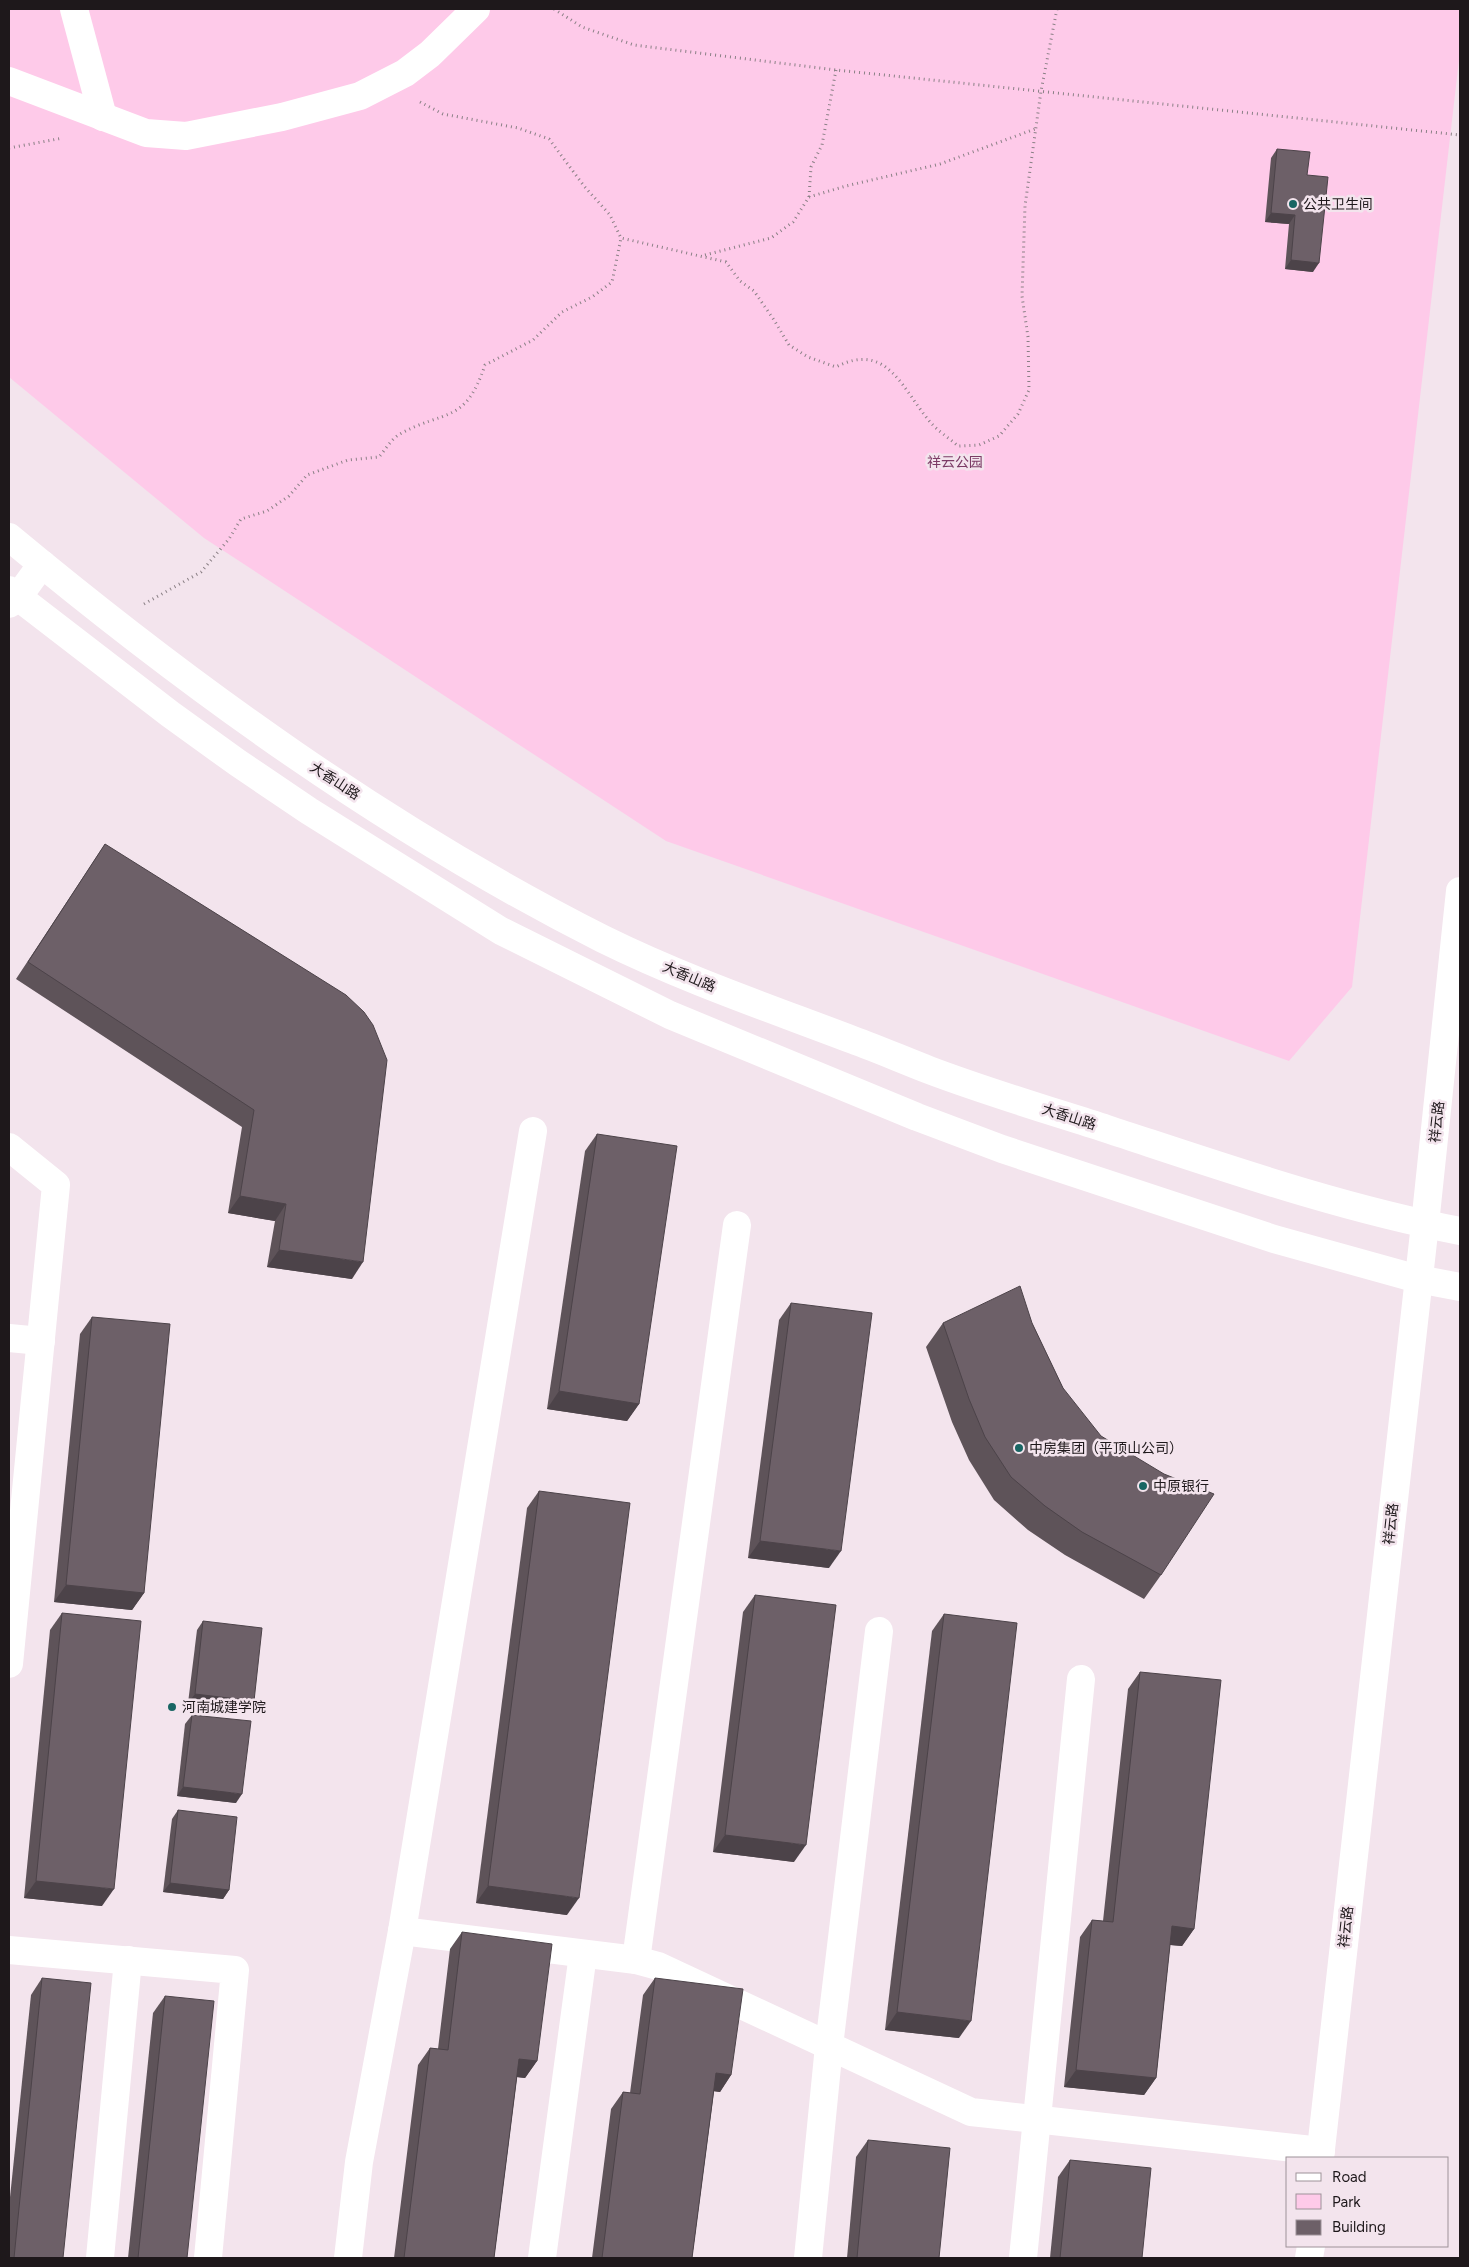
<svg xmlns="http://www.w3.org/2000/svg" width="1469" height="2267" font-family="Figtree,'Noto Sans SC',sans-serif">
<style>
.green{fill:#fecae9}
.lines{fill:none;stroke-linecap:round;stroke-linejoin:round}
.path{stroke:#8b8086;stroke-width:3;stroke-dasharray:1 4;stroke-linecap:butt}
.minor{stroke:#fff;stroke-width:28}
.major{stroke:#fff;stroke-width:28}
.wall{fill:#5e5359}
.shaded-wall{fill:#4c4349}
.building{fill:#6d6068;stroke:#4c4349}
.poi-dot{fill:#196664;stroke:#f3e4ed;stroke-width:2}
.labels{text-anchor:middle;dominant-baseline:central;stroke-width:5;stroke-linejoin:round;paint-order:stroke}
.poi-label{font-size:14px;fill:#1e181b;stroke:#f3e4ed;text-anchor:start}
.park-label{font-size:14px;fill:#7b3b65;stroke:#f3e4ed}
.street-label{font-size:14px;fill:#1e181b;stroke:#f3e4ed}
</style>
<rect width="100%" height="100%" fill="#f3e4ed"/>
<polygon class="green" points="9,9 1460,9 1460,51 1352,987 1289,1061 666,841 204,538 9,377"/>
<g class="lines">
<g class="path">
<polyline points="554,9 582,27 634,45 836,70 1460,135"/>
<path d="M420,102L443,114L518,128L549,139L584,186L610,215L621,238L726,262L740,281L754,291L774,320L789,345L808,357L836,367C888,340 903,391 931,423C938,431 949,438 958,446L979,445L999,436L1018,414L1029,390L1028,337L1022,296L1025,206L1041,91L1057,9"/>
<polyline points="9,148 63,138"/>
<polyline points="809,197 811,167 822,145 836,70"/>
<polyline points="705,255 771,238 793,222 809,197 846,186 940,164 1035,129"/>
<path d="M144,604L201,572L229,539L241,519L267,511L289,496L307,475L348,460L379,457C385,450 392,438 400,434C445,409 465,425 485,365L533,340L562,312L592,297L612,282L621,238"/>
</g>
<g class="minor">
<polyline points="74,9 103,117"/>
<polyline points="9,81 146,133 186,136 282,117 360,96 405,73 430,54 476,9"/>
<polyline points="9,604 18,597 42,564"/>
<polyline points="9,1147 56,1185 9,1664"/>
<polyline points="9,1338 41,1341"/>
<polyline points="402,1931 636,1960 658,1966 971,2112 1321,2151"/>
<polyline points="9,1950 235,1970 208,2258"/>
<polyline points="636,1960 737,1225"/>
<polyline points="100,2258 128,1960"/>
<polyline points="348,2258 359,2162 402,1931 533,1131"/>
<polyline points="542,2258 583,1954"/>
<polyline points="808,2258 829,2046 879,1631"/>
<polyline points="1023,2258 1081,1679"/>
</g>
<g class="major">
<path d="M9,537C192,689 389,831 603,939C684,979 769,1008 853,1040C878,1049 903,1060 929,1070C987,1092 1048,1110 1107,1129C1223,1167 1340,1208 1460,1231"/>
<polyline points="9,590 170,714 238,763 309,811 501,931 670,1015 917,1117 1002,1149 1274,1239 1418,1279 1460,1287"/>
<polyline points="1320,2158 1425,1224 1460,891"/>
<polyline points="1309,2258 1311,2246"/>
</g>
</g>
<g class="wall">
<polygon points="1277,149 1307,175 1313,272 1285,269 1289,224 1265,222 1271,158"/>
<polygon points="105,844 352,1279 267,1267 275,1221 228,1213 242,1127 16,979"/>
<polygon points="597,1134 639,1404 627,1421 547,1409 585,1151"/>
<polygon points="791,1303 829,1568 748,1558 779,1320"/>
<polygon points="92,1317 144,1593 132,1610 54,1602 80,1334"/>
<polygon points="943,1323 1032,1323 1063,1388 1161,1575 1144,1599 1065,1555 1028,1530 994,1500 969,1460 952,1422 926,1347"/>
<polygon points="539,1491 567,1915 476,1903 527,1508"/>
<polygon points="755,1595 794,1862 713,1852 743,1612"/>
<polygon points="62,1613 102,1906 24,1898 50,1630"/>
<polygon points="944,1614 959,2038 885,2030 932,1631"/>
<polygon points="203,1621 248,1710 188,1703 197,1630"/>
<polygon points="1140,1672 1194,1929 1182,1946 1170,1945 1156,2078 1144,2095 1064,2087 1080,1937 1092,1920 1103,1921 1128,1689"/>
<polygon points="192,1715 236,1803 177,1796 185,1724"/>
<polygon points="178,1810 229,1890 223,1899 163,1892 172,1819"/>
<polygon points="462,1932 537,2061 525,2078 517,2077 494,2258 394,2258 418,2065 430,2048 438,2049 450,1949"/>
<polygon points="42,1978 63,2258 9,2258 9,2207 31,1995"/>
<polygon points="655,1978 731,2075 720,2092 714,2091 692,2258 592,2258 611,2109 623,2092 630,2093 643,1995"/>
<polygon points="165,1996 187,2258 128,2258 153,2013"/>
<polygon points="868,2140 939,2258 847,2258 856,2157"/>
<polygon points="1070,2160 1142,2258 1050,2258 1058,2177"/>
</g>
<g class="shaded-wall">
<polygon points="1271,213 1295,215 1289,224 1265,222"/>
<polygon points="1291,260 1319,263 1313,272 1285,269"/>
<polygon points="240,1196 286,1204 275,1221 228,1213"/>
<polygon points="279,1250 363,1262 352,1279 267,1267"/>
<polygon points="559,1391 639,1404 627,1421 547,1409"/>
<polygon points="760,1541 841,1551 829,1568 748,1558"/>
<polygon points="66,1585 144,1593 132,1610 54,1602"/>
<polygon points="195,1694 254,1701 248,1710 188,1703"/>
<polygon points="183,1787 242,1794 236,1803 177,1796"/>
<polygon points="725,1835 806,1845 794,1862 713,1852"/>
<polygon points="36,1881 114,1889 102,1906 24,1898"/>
<polygon points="170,1883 229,1890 223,1899 163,1892"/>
<polygon points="488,1886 579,1898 567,1915 476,1903"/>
<polygon points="1172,1926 1194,1929 1182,1946 1160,1944"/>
<polygon points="897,2012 971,2021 959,2038 885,2030"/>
<polygon points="519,2059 537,2061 525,2078 507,2076"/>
<polygon points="1076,2070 1156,2078 1144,2095 1064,2087"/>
<polygon points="716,2073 731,2075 720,2092 704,2090"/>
</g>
<g class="building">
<polygon points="1277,149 1310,152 1307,175 1328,177 1319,263 1291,260 1295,215 1271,213"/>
<polygon points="105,844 346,995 364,1012 373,1025 387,1060 363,1262 279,1250 286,1204 240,1196 254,1110 28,962"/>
<polygon points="597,1134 677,1146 639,1404 559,1391"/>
<polygon points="1020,1286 1032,1323 1063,1388 1101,1436 1164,1474 1214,1494 1161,1575 1082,1532 1045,1506 1011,1477 985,1437 969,1399 943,1323"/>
<polygon points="791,1303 872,1313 841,1551 760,1541"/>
<polygon points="92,1317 170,1324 144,1593 66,1585"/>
<polygon points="539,1491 630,1503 579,1898 488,1886"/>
<polygon points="755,1595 836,1605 806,1845 725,1835"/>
<polygon points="62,1613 141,1621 114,1889 36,1881"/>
<polygon points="944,1614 1017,1623 971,2021 897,2012"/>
<polygon points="203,1621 262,1628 254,1701 195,1694"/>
<polygon points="1140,1672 1221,1680 1194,1929 1172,1926 1156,2078 1076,2070 1092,1920 1113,1922"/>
<polygon points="192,1715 251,1721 242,1794 183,1787"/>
<polygon points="178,1810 237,1817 229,1890 170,1883"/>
<polygon points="462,1932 552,1944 537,2061 519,2059 494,2258 404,2258 430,2048 448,2050"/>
<polygon points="42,1978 91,1983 63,2258 14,2258"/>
<polygon points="655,1978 743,1989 731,2075 716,2073 692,2258 602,2258 623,2092 640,2094"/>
<polygon points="165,1996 214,2001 187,2258 138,2258"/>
<polygon points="868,2140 950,2148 939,2258 857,2258"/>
<polygon points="1070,2160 1151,2168 1142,2258 1060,2258"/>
</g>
<g class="poi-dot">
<circle cx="1293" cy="204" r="5"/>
<circle cx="1019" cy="1448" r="5"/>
<circle cx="1143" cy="1486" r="5"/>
<circle cx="172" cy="1707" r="5"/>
</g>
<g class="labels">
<g class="poi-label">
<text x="1303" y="204">公共卫生间</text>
<text x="1029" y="1448">中房集团（平顶山公司）</text>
<text x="1153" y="1486">中原银行</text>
<text x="182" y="1707">河南城建学院</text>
</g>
<g class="park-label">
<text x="955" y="462">祥云公园</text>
</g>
<g class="street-label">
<text transform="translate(335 781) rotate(33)">大香山路</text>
<text transform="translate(689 977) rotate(23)">大香山路</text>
<text transform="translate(1069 1117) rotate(18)">大香山路</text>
<text transform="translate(1437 1122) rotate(-84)">祥云路</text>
<text transform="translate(1391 1524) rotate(-84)">祥云路</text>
<text transform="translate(1346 1927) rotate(-84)">祥云路</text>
</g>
</g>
<rect width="1469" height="2267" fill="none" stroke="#1e181b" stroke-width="20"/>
<rect x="1286" y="2157" width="162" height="90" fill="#f3e4ed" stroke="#9e9299"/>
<rect x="1296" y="2173" width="25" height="8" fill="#ffffff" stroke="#9e9299"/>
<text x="1332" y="2182" font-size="15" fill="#1e181b">Road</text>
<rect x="1296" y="2194" width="25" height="15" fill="#fecae9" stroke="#9e9299"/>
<text x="1332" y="2207" font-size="15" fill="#1e181b">Park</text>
<rect x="1296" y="2220" width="25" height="15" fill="#6d6068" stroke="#9e9299"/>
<text x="1332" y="2232" font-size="15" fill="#1e181b">Building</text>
</svg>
